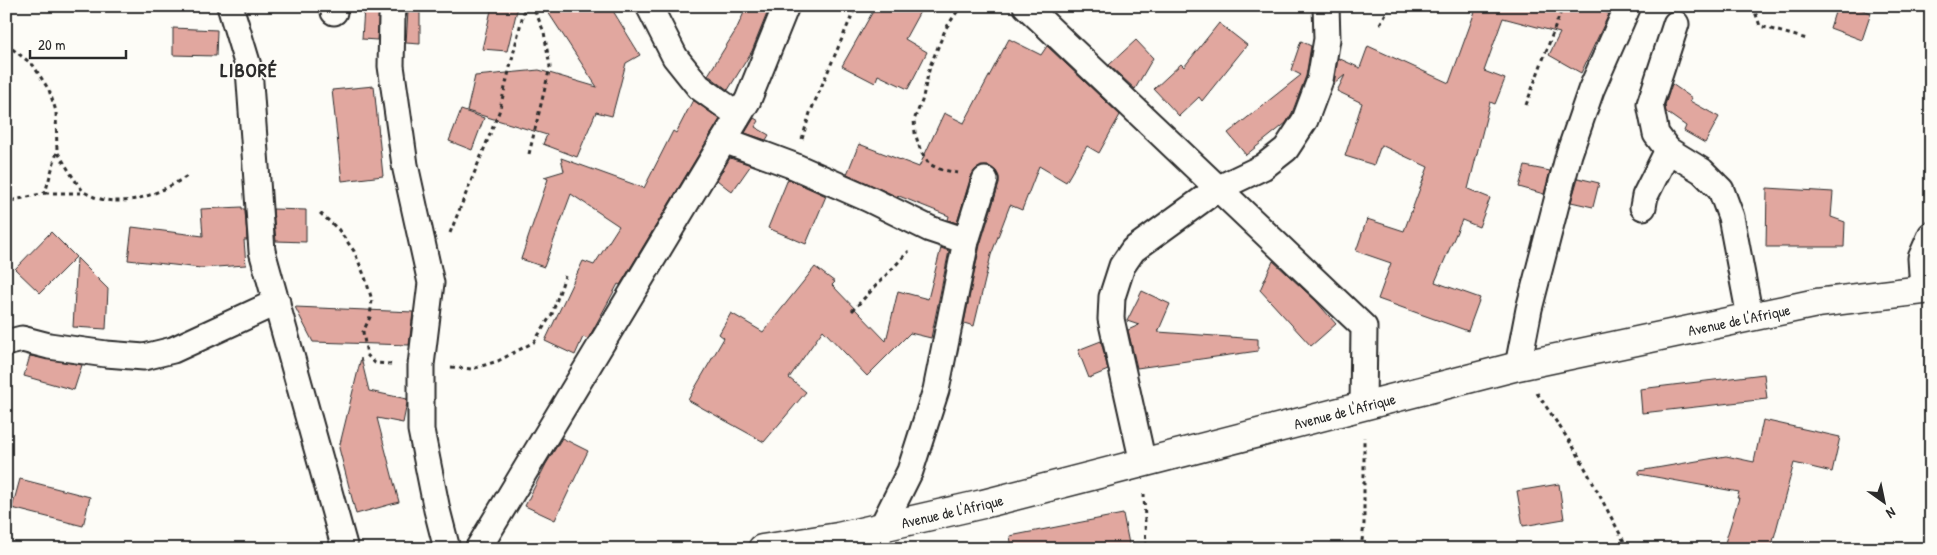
<svg xmlns="http://www.w3.org/2000/svg" width="1937" height="555" font-family="'Patrick Hand',sans-serif">
<style>
.building{fill:#e1a79f;stroke:#2b2b2b}
.lines{fill:none;stroke-linecap:round;stroke-linejoin:round}
.minor-casing{stroke:#2b2b2b;stroke-width:29}
.secondary-casing{stroke:#2b2b2b;stroke-width:31}
.path{stroke:#2b2b2b;stroke-width:3;stroke-dasharray:4 4;stroke-linecap:butt}
.minor{stroke:#fdfcf7;stroke-width:25}
.secondary{stroke:#fdfcf7;stroke-width:28}
.labels{text-anchor:middle;dominant-baseline:central;stroke-width:4;stroke-linejoin:round;paint-order:stroke}
.street-label{font-size:15px;fill:#2b2b2b;stroke:#fdfcf7}
.district-label{font-size:20px;font-weight:bold;letter-spacing:1px;fill:#2b2b2b;stroke:#fdfcf7}
</style>
<rect width="100%" height="100%" fill="#fdfcf7"/>
<filter id="ink" filterUnits="userSpaceOnUse"><feTurbulence type="fractalNoise" baseFrequency=".02" numOctaves="2"/><feDisplacementMap in="SourceGraphic" scale="10" xChannelSelector="R" yChannelSelector="G"/><feConvolveMatrix kernelMatrix="1 2 1 2 8 2 1 2 1" color-interpolation-filters="sRGB"/></filter>
<g filter="url(#ink)">
<g class="building">
<polygon points="492,6 518,6 507,51 482,49"/>
<polygon points="544,6 610,6 640,55 626,63 612,116 596,112 577,157 543,144 547,135 467,111 475,76 539,70 597,87"/>
<polygon points="747,6 770,6 752,51 728,90 708,75 736,30"/>
<polygon points="876,6 923,6 905,39 927,52 908,89 878,75 875,83 842,66"/>
<polygon points="1477,6 1593,6 1609,14 1581,73 1549,55 1560,33 1503,18 1484,71 1505,79 1495,104 1490,102 1468,189 1490,198 1479,227 1462,220 1435,282 1480,298 1468,331 1378,299 1391,263 1356,251 1367,219 1404,231 1428,167 1381,145 1374,165 1345,156 1362,103 1337,91 1345,75 1334,84 1338,58 1360,68 1368,46 1449,83"/>
<polygon points="1837,6 1852,6 1871,13 1862,40 1830,28"/>
<polygon points="364,8 379,9 377,40 362,39"/>
<polygon points="408,11 420,12 420,44 406,43"/>
<polygon points="1219,23 1247,45 1202,101 1199,97 1179,116 1154,89 1181,64 1184,67"/>
<polygon points="173,28 217,30 216,56 173,55"/>
<polygon points="1009,39 1041,55 1047,46 1120,115 1099,153 1087,146 1066,182 1039,166 1022,210 1010,205 991,255 974,326 964,323 980,245 999,184 999,177 996,171 989,166 981,166 975,170 971,176 957,223 948,220 949,216 899,196 898,197 847,174 859,144 919,167 944,113 964,123"/>
<polygon points="1136,40 1153,58 1135,89 1109,65"/>
<polygon points="1301,41 1311,46 1306,76 1292,113 1286,123 1246,155 1228,133 1301,75 1291,70"/>
<polygon points="1672,84 1692,98 1690,101 1719,117 1705,143 1684,131 1686,126 1666,112 1665,105"/>
<polygon points="374,86 383,176 342,181 332,90"/>
<polygon points="693,100 720,119 620,285 618,284 588,339 583,337 575,355 545,341 583,261 594,265 619,226 571,194 544,267 521,259 548,179 544,177 564,171 561,158 644,188 673,131 676,133"/>
<polygon points="461,110 484,118 472,150 449,141"/>
<polygon points="754,118 759,121 755,127 769,135 766,140 745,133"/>
<polygon points="730,158 751,165 732,192 717,180"/>
<polygon points="1525,166 1550,171 1544,194 1519,187"/>
<polygon points="1578,178 1599,183 1593,207 1571,202"/>
<polygon points="788,179 826,196 806,244 768,228"/>
<polygon points="1767,188 1833,192 1831,217 1845,222 1844,247 1766,247"/>
<polygon points="242,207 242,209 245,209 247,240 244,240 246,265 201,268 128,260 132,227 203,236 201,209"/>
<polygon points="273,209 306,210 306,242 276,241"/>
<polygon points="51,232 76,257 40,293 15,269"/>
<polygon points="941,248 949,251 931,338 910,333 867,376 823,330 789,378 806,392 764,442 688,400 724,338 719,334 731,313 763,332 815,267 835,282 832,285 886,341 898,291 928,299"/>
<polygon points="77,258 108,289 106,329 73,327"/>
<polygon points="1273,261 1316,301 1336,324 1311,346 1260,290"/>
<polygon points="1142,291 1170,304 1158,332 1258,339 1258,351 1137,368 1128,330 1139,325 1127,321"/>
<polygon points="295,307 413,312 409,345 313,342"/>
<polygon points="1101,341 1108,370 1089,378 1078,350"/>
<polygon points="30,356 82,365 74,390 24,376"/>
<polygon points="361,358 369,391 407,399 407,403 403,423 377,418 399,502 356,514 339,448"/>
<polygon points="1764,374 1767,399 1642,413 1640,389"/>
<polygon points="1763,420 1840,437 1832,472 1794,463 1771,549 1723,549 1739,498 1737,498 1739,492 1639,474 1639,471 1726,456 1754,462"/>
<polygon points="562,438 588,451 555,520 525,506 546,464"/>
<polygon points="20,479 90,497 83,526 12,508"/>
<polygon points="1559,484 1564,519 1523,526 1517,491"/>
<polygon points="1123,514 1130,549 1012,549 1010,536"/>
</g>
<g class="lines">
<defs>
<g id="minor">
<polyline points="230,6 249,69 262,251 345,549"/>
<polyline points="394,6 392,17 391,66 405,165 431,283 421,365 421,430 437,510 447,549"/>
<polyline points="649,6 675,57 699,87 738,115"/>
<polyline points="1026,6 1364,327 1363,406"/>
<polyline points="334,12 334,6"/>
<polyline points="1676,24 1650,104 1656,134 1668,150 1702,171 1721,190 1731,217 1750,317"/>
<polyline points="724,140 794,166 869,199 930,229 966,241 936,390 910,471 882,527 874,549"/>
<polyline points="1643,207 1645,196 1668,150"/>
<polyline points="966,241 985,180"/>
<polyline points="1923,290 1921,258 1931,235"/>
<polyline points="6,343 22,339 49,346 106,354 144,357 173,350 277,302"/>
<polyline points="1518,366 1529,309 1569,154 1591,90 1628,6"/>
<polyline points="1143,463 1111,319 1112,297 1122,266 1133,250 1217,189 1263,167 1286,149 1305,120 1320,80 1327,39 1326,6"/>
<polyline points="478,549 748,100 786,6"/>
</g>
<g id="secondary">
<path id="s1" d="M762,549L838,537L983,504L1518,366L1817,303L1931,289"/>
</g>
</defs>
<use href="#minor" class="minor-casing"/>
<use href="#secondary" class="secondary-casing"/>
<g class="path">
<polyline points="1475,6 1479,8"/>
<polyline points="1753,6 1760,26 1807,39"/>
<polyline points="1380,24 1390,6"/>
<polyline points="6,44 33,65 49,90 56,111 57,152 45,193 6,202"/>
<polyline points="1526,105 1563,6"/>
<polyline points="802,139 810,113 856,6"/>
<path d="M58,153C66,165 74,181 84,192C87,194 91,195 94,197C127,209 162,192 189,175"/>
<polyline points="529,154 550,67 544,32 533,6"/>
<polyline points="958,173 939,169 929,164 921,152 915,133 914,120 922,101 930,66 946,28 961,6"/>
<polyline points="45,193 85,193"/>
<polyline points="320,213 338,229 354,251 365,277 372,300 370,317 363,332 367,355 375,363 392,364"/>
<polyline points="450,233 499,112 525,6"/>
<polyline points="852,311 909,251"/>
<polyline points="451,367 472,369 498,361 534,342 552,314 565,276"/>
<polyline points="1537,393 1576,451 1628,549"/>
<polyline points="1144,494 1146,549"/>
<polyline points="1361,549 1364,524 1364,437"/>
</g>
<use href="#minor" class="minor"/>
<use href="#secondary" class="secondary"/>
</g>
</g>
<g class="labels">
<g class="street-label">
<text stroke="none"><textPath href="#s1" startOffset="1004">Avenue de l'Afrique</textPath></text>
<text stroke="none"><textPath href="#s1" startOffset="599">Avenue de l'Afrique</textPath></text>
<text stroke="none"><textPath href="#s1" startOffset="194">Avenue de l'Afrique</textPath></text>
</g>
<g class="district-label">
<text x="249" y="69">LIBORÉ</text>
</g>
</g>
<rect width="1937" height="555" fill="none" stroke="#fdfcf7" stroke-width="25"/>
<rect x="12" y="12" width="1912" height="530" fill="none" stroke="#2b2b2b" stroke-width="2" filter="url(#ink)"/>
<g transform="translate(1884 502) rotate(147)" stroke="#fdfcf7" stroke-width="4" paint-order="stroke">
<path d="M0-4L9 19L0 12L-9 19Z" fill="#2b2b2b"/>
<text y="-8" font-size="14" font-weight="bold" text-anchor="middle" fill="#2b2b2b">N</text>
</g>
<path d="M30 50v8h96v-8" fill="none" stroke="#2b2b2b" stroke-width="2.5"/>
<text x="38" y="50" font-size="15" fill="#2b2b2b" stroke="#fdfcf7" stroke-width="4" paint-order="stroke">20 m</text>
</svg>
